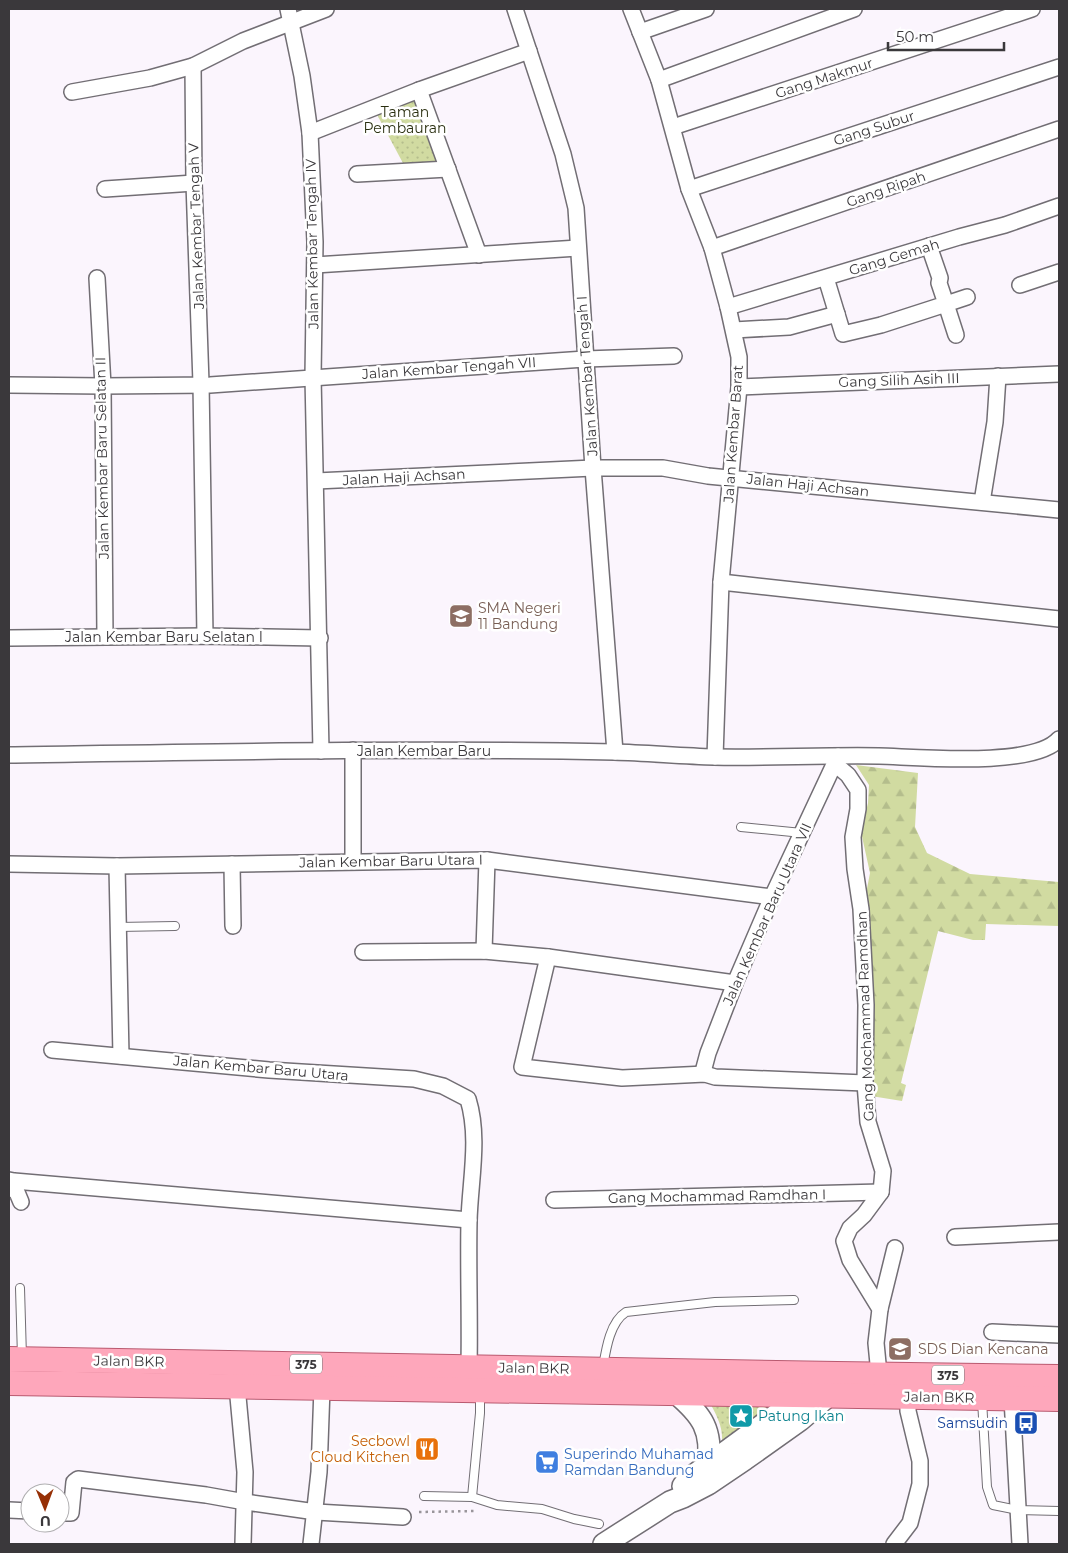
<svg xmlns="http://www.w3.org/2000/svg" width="1068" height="1553" font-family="Montserrat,sans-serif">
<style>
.green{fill:url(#green-dots)}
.forest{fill:url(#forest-firs)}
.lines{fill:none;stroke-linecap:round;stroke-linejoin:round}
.service-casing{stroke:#726e74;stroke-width:10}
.minor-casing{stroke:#726e74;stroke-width:18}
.secondary-casing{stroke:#726e74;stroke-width:24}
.primary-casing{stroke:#b95a70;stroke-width:26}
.path{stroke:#99959a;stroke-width:2.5;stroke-dasharray:2.5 4;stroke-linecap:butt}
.service{stroke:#fff;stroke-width:8}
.minor{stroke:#fff;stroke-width:15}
.secondary{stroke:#fff;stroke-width:21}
.primary{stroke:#fea7bb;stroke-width:24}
.labels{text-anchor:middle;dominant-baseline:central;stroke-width:5;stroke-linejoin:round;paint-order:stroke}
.shield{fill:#fff;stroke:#757476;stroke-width:1}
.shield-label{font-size:12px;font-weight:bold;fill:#3a383b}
.street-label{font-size:14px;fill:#3a383b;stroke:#fff}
.park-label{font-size:14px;fill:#2a2f10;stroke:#fff}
.education-label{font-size:14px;fill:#785e54;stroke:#fff;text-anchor:start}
.culture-label{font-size:14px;fill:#0d838f;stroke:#fff;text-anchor:start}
.transit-label{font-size:14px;fill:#164399;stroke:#fff;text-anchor:end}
.food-label{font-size:14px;fill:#c56008;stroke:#fff;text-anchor:end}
.shop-label{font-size:14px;fill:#366cbe;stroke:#fff;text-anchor:start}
</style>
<defs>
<pattern id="green-dots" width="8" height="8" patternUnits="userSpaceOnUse" patternTransform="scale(1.25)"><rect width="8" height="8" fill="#d1dba1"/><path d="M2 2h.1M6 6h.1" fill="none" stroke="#b4bd8c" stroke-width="1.8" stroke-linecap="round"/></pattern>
<pattern id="forest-firs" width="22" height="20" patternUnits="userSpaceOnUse" patternTransform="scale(1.25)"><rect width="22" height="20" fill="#d1dba1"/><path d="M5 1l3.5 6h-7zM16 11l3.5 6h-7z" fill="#b4bd8c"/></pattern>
</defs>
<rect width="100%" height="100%" fill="#fbf5fd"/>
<g class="green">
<polygon points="417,92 443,160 404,165 374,109"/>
<path d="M778,1404L722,1443C723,1428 718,1418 711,1405Z"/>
</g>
<polygon class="forest" points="856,765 918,773 915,827 927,853 970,874 1059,882 1059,926 986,924 985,940 973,940 938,931 901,1083 906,1085 902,1101 871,1096 865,899 870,873 861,832 868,803 869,785"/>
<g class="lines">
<defs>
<g id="service">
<polyline points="741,827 802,833"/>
<polyline points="118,927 175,926"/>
<polyline points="20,1288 22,1357"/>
<path d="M603,1367C606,1349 610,1322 626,1312L715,1302L794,1300"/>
<polyline points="480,1392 480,1413 472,1497 497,1505 542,1509 574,1519 599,1524"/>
<polyline points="982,1400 987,1487 993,1505 1018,1510 1059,1511"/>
<polyline points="424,1496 472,1497"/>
</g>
<g id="minor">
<polyline points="288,9 302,76 310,133 315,242 313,377 321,751"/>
<polyline points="515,9 563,154 576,208 593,468 615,752"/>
<polyline points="631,9 659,80 689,189 712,248 728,307 739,357 739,387 721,582 715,757"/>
<polyline points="640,32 706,9"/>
<polyline points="193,66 194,183 201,383 205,636"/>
<polyline points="659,80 854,9"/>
<polyline points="419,90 479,255"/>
<polyline points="72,92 150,78 193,66 243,41 326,9"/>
<polyline points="673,127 1032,9"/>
<polyline points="310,133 419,90 529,51"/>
<polyline points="357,174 448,169"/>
<polyline points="105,189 194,183"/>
<polyline points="689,189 1059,67"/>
<polyline points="712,248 1059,129"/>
<polyline points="315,265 578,248"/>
<polyline points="97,278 103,386 105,637"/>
<polyline points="826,278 843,334 881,325 946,304 939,283 940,278 929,246"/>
<polyline points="1020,285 1059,272"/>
<polyline points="728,307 959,237 1005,225 1059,206"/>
<polyline points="734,330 789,327 837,314"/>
<polyline points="956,335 946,304 967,297"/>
<polyline points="9,385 103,386 210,385 585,359 674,356"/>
<polyline points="739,387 1059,374"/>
<polyline points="316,481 593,468 663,468 708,476 1059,510"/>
<polyline points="982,502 995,422 998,376"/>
<polyline points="721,582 1059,619"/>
<polyline points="9,638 205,636 320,638"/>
<path d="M9,755C210,752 412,748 614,752C647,753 681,756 714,757C769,758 824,755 879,756C918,757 1034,768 1059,739"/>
<polyline points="835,764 848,775 858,790 858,809 853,837 855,869 861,909 866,1005 865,1083 868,1122 883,1171 881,1192 864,1215 850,1228 844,1241 850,1260 880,1309 876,1343 879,1374"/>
<polyline points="353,861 353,750"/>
<polyline points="9,864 117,866 487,860 772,897"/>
<polyline points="232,864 233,926"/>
<polyline points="117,866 121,1056"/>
<polyline points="484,951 487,860"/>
<polyline points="363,952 484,951 548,957 735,983"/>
<polyline points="548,957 522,1067 622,1078 705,1074 715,1077 865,1083"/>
<path d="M52,1050L269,1070L414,1079L443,1086L468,1099C480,1138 470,1181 469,1221C468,1270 470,1318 469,1367"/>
<polyline points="705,1074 704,1068 708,1053 735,983 772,897 838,756"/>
<polyline points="9,1180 14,1181 469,1220"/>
<polyline points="9,1189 16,1190 21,1202"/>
<polyline points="554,1200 881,1192"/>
<polyline points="955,1237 1059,1232"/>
<polyline points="880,1309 895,1248"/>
<polyline points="992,1332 1059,1335"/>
<polyline points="237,1386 245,1472 243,1544"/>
<polyline points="1012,1398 1020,1544"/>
<polyline points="9,1510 30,1511"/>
<polyline points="60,1513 71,1513 74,1482 78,1479 206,1495 245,1502 316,1512 403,1517"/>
<polyline points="311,1544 319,1472 322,1388"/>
<polyline points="894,1544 910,1523 920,1484 920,1461 908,1411 908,1397"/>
</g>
<g id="secondary">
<path d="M676,1393C702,1415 713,1430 708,1466"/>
<polyline points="683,1486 689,1479 783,1410 800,1395 803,1385"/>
<polyline points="604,1544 670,1502 683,1497 708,1484 745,1459 800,1420 829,1395 832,1386"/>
</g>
<g id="primary">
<polyline points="9,1359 837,1374 1059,1377"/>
<polyline points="9,1383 1059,1399"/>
</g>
</defs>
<use href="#service" class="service-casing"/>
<use href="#minor" class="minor-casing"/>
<use href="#secondary" class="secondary-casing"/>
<use href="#primary" class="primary-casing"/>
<polyline class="path" points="419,1512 477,1511"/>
<use href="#service" class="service"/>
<use href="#minor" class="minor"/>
<use href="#secondary" class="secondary"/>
<use href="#primary" class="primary"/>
</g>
<defs>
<symbol id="school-square" viewBox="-11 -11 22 22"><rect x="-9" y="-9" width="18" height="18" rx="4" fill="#8d6e63" stroke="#fff"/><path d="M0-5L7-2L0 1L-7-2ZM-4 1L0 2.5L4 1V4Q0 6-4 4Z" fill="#fff"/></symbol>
<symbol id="sight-square" viewBox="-11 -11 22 22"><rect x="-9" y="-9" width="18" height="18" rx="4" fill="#0f9aa8" stroke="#fff"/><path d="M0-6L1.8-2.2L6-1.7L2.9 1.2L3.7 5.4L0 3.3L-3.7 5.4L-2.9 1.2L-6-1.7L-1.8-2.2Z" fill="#fff"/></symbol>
<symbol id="bus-square" viewBox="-11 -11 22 22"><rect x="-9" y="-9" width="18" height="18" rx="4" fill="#1a4fb4" stroke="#fff"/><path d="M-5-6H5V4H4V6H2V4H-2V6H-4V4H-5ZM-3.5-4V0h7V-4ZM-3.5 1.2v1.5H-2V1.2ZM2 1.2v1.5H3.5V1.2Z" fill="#fff"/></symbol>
<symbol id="restaurant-square" viewBox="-11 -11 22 22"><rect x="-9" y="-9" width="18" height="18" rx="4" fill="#e8710a" stroke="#fff"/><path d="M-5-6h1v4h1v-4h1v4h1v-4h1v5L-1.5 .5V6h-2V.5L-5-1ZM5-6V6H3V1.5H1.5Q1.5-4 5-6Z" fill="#fff"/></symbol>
<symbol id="supermarket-square" viewBox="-11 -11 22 22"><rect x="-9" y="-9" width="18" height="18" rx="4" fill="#3f7fe0" stroke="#fff"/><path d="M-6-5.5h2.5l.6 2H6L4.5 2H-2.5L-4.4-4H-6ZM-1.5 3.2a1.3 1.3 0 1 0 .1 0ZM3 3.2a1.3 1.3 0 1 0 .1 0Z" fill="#fff"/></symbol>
</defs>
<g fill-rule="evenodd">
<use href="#school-square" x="447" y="602" width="28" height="28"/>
<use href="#school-square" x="886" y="1335" width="28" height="28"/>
<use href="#sight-square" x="727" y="1402" width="28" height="28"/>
<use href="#bus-square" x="1012" y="1409" width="28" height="28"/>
<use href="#restaurant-square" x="413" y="1435" width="28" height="28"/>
<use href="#supermarket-square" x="533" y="1448" width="28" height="28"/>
</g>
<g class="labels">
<g class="shield">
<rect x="290" y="1354.5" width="32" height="19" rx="4"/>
<rect x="932" y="1365.5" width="32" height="19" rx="4"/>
</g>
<g class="shield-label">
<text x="306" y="1364">375</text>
<text x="948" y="1375">375</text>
</g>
<g class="street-label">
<text transform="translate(824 78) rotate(-18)">Gang Makmur</text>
<text transform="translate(874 128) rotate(-18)">Gang Subur</text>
<text transform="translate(886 189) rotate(-19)">Gang Ripah</text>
<text transform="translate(196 226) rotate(-92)">Jalan Kembar Tengah V</text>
<text transform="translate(312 244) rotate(-91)">Jalan Kembar Tengah IV</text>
<text transform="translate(894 257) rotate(-17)">Gang Gemah</text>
<text transform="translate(449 368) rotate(-4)">Jalan Kembar Tengah VII</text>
<text transform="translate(587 376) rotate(-94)">Jalan Kembar Tengah I</text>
<text transform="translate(899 380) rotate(-2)">Gang Silih Asih III</text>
<text transform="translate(733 434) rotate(-86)">Jalan Kembar Barat</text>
<text transform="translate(102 458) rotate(-91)">Jalan Kembar Baru Selatan II</text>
<text transform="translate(404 477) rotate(-3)">Jalan Haji Achsan</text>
<text transform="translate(808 485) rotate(6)">Jalan Haji Achsan</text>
<text x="164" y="637">Jalan Kembar Baru Selatan I</text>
<text x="424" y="751">Jalan Kembar Baru</text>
<text transform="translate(391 861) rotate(-1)">Jalan Kembar Baru Utara I</text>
<text transform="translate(767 914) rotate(-66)">Jalan Kembar Baru Utara VII</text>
<text transform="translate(865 1016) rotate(-92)">Gang Mochammad Ramdhan</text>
<text transform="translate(261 1068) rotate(5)">Jalan Kembar Baru Utara</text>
<text transform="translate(717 1196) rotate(-1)">Gang Mochammad Ramdhan I</text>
<text transform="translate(129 1361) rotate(1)">Jalan BKR</text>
<text transform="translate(534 1368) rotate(1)">Jalan BKR</text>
<text transform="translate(939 1397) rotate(1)">Jalan BKR</text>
</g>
<g class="park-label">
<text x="405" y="112">Taman<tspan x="405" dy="16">Pembauran</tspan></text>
</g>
<g class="education-label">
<text x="478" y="608">SMA Negeri<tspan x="478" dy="16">11 Bandung</tspan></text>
<text x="918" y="1349">SDS Dian Kencana</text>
</g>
<g class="culture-label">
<text x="758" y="1416">Patung Ikan</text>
</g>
<g class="transit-label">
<text x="1008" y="1423">Samsudin</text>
</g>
<g class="food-label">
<text x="410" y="1441">Secbowl<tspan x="410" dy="16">Cloud Kitchen</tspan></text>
</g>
<g class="shop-label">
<text x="564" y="1454">Superindo Muhamad<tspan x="564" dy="16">Ramdan Bandung</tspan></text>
</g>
</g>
<rect width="1068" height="1553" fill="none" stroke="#3a383b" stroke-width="20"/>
<g transform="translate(45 1508) rotate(179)"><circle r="24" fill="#ffffff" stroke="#b0afb1"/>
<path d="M0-4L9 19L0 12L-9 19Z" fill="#963006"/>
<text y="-8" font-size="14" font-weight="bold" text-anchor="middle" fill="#3a383b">U</text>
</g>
<path d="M888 42v8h116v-8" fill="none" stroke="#3a383b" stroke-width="2.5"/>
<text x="896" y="42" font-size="15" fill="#3a383b" stroke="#ffffff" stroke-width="4" paint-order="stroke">50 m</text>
</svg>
